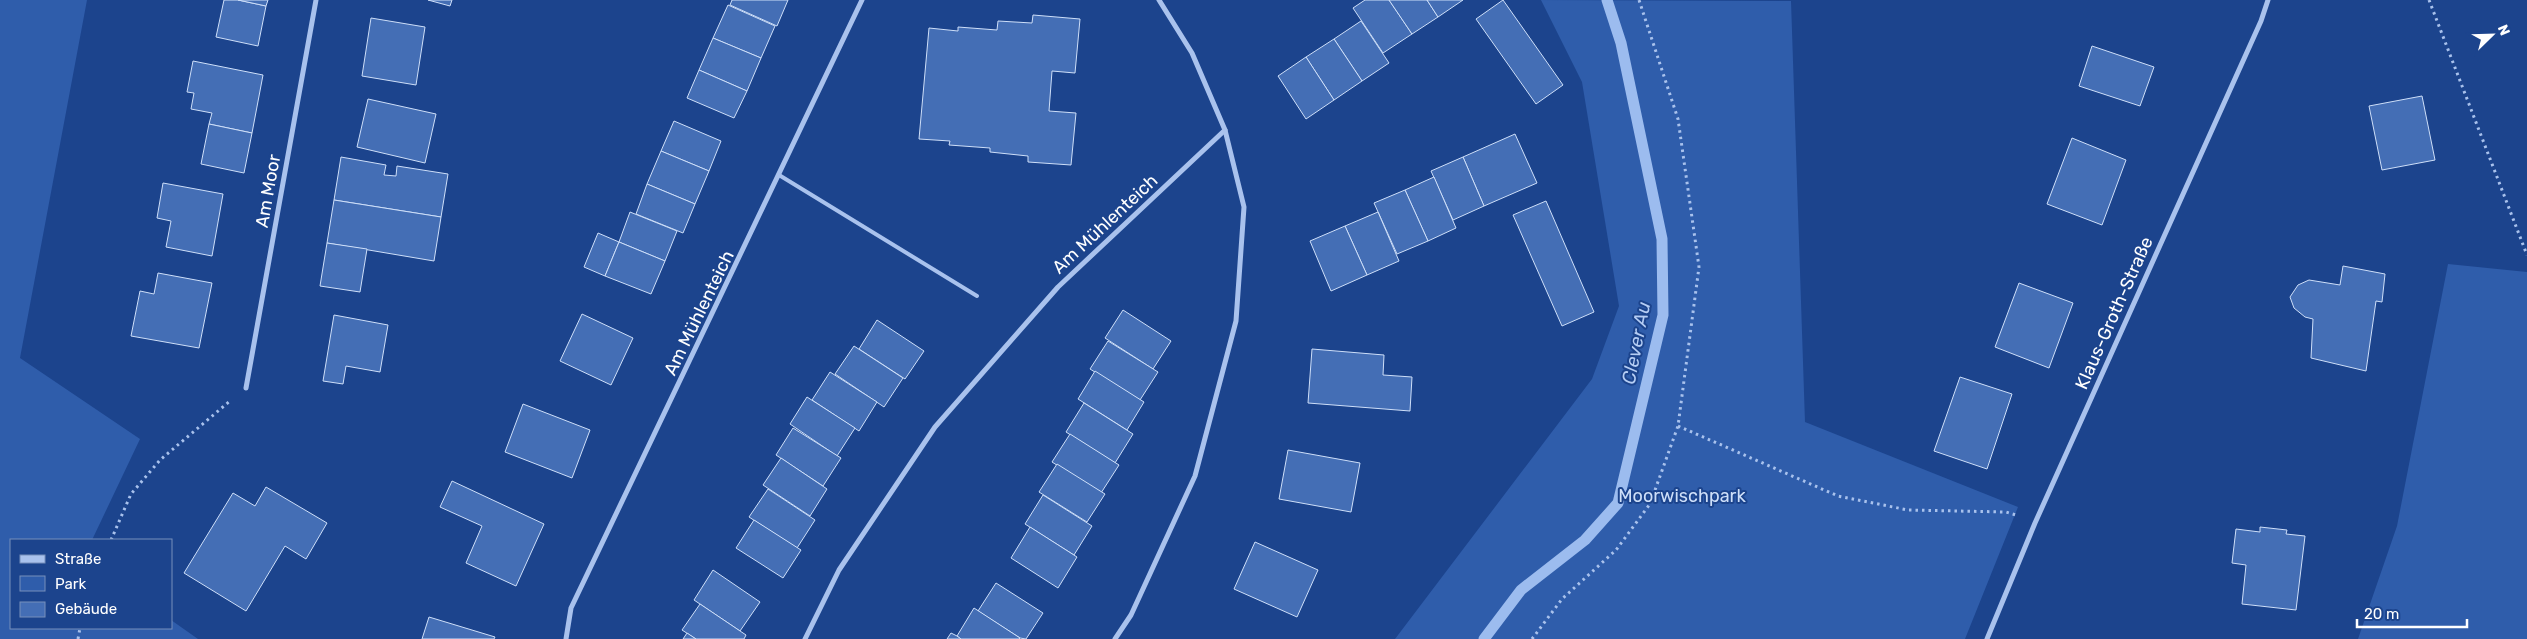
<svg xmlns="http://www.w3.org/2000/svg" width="2527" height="639" font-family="Rubik,sans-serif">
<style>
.green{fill:#2f5dab}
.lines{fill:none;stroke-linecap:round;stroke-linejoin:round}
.stream{stroke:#9cbcef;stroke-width:11}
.building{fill:#446eb5;stroke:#cedff9}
.path{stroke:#a9c2ed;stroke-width:3;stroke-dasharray:2.5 4;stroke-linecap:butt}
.service{stroke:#a9c2ed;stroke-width:4}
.minor{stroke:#a9c2ed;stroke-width:5}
.labels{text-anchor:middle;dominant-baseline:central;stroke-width:4;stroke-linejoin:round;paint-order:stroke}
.street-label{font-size:18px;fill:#fff;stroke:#1c448d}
.park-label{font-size:18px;fill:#cedff9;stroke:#1c448d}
.water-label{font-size:19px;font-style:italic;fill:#b5cdf4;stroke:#1c448d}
</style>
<rect width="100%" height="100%" fill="#1c448d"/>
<g class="green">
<polygon points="0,0 87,0 20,358 140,439 92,540 11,540 11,628 171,628 171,620 198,639 0,639"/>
<polygon points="1541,0 1791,1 1805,422 2018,507 1965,639 1395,639 1592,379 1619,306 1582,82"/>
<polygon points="2448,264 2527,272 2527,639 2358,639 2397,526"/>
</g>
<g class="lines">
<polyline class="stream" points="1484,639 1521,590 1585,540 1618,503 1663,315 1662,239 1621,43 1607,0"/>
</g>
<g class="building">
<polygon points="224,0 238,0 266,6 258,46 216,37"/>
<polygon points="238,0 268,0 266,6"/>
<polygon points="428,0 452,0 450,6"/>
<polygon points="732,0 788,0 777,26 730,5"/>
<polygon points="1365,0 1389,0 1412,34 1383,53 1353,8"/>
<polygon points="1389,0 1427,0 1438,17 1412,34"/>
<polygon points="1427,0 1463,0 1438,17"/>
<polygon points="1503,0 1563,85 1536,104 1476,19"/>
<polygon points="728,5 775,26 761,58 713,38"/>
<polygon points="1033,15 1080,19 1075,73 1052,71 1049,111 1076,113 1071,165 1028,162 1028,156 990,152 990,148 949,145 950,141 919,139 929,28 958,31 958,27 997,30 998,21 1032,23"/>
<polygon points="371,18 425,27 416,85 362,76"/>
<polygon points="1361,21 1389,63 1362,81 1334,39"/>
<polygon points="713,38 761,58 747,91 699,70"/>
<polygon points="1334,39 1362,81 1334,100 1306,57"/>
<polygon points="2092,46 2154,67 2140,106 2079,86"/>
<polygon points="1306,57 1334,100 1306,119 1278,76"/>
<polygon points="193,61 263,75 252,133 209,124 212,113 191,109 194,93 187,92"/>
<polygon points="699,70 747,91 734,118 687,98"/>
<polygon points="2422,96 2435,160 2382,170 2369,106"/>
<polygon points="368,99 436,114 425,163 357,147"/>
<polygon points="674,121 721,141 709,171 661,151"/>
<polygon points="209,124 252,133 244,173 201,164"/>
<polygon points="1515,134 1537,183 1484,206 1463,157"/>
<polygon points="2072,138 2126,160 2102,225 2047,204"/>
<polygon points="661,151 709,171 695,204 647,184"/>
<polygon points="341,157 386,165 384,175 396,176 397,166 448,174 441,217 334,200"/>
<polygon points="1463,157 1484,206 1453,220 1431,171"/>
<polygon points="1434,177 1456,228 1428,241 1405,190"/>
<polygon points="163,183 223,194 212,256 166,247 171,221 157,218"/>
<polygon points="647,184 695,204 683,233 636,214"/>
<polygon points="1405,190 1428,241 1397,254 1374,203"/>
<polygon points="334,200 441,217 434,261 327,243"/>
<polygon points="1546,201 1594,312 1562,326 1513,215"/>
<polygon points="630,212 677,231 665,261 619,242"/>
<polygon points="1378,212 1399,261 1367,275 1345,226"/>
<polygon points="1345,226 1367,275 1331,291 1310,241"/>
<polygon points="598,233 619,242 605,276 584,267"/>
<polygon points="619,242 665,261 651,294 605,276"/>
<polygon points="327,243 367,249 360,292 320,286"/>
<polygon points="2343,266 2385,274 2382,302 2376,301 2366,371 2311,358 2313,319 2305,317 2294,308 2290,297 2298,285 2309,280 2340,285"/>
<polygon points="158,273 212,283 199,348 131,336 140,291 154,294"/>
<polygon points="2019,283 2073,303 2049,368 1995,347"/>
<polygon points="1123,310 1171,341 1153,369 1105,338"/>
<polygon points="582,314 633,338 611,385 560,361"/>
<polygon points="334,315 388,325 380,372 346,366 343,384 323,381"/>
<polygon points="877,320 924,351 905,379 859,349"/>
<polygon points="1108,341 1158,372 1140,400 1090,369"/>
<polygon points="854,346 903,378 884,407 835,374"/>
<polygon points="1312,349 1384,355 1383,375 1412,377 1410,411 1308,403"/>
<polygon points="1095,371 1144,402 1127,430 1078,399"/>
<polygon points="830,372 877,402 859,431 812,400"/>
<polygon points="1960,377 2012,394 1987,469 1934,451"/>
<polygon points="807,397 855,428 837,456 790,424"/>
<polygon points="1084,403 1133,434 1115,463 1066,432"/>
<polygon points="523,404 590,430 572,478 505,452"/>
<polygon points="793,428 841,458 823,486 776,455"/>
<polygon points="1070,434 1119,465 1101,493 1052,462"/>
<polygon points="1288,450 1360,463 1351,512 1279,499"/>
<polygon points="781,458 827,489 810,516 763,485"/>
<polygon points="1057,464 1105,494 1087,522 1039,492"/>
<polygon points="452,481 544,524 516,586 466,563 482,526 440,507"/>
<polygon points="266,487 327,523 306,559 285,546 246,611 184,573 233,493 255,506"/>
<polygon points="768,489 815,520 797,548 749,517"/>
<polygon points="1043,495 1092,526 1074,555 1025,524"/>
<polygon points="754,520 801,550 783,578 736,548"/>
<polygon points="1030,527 1077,557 1058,588 1011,558"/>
<polygon points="2260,527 2287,530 2286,534 2305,536 2296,610 2242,604 2246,565 2232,563 2236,529 2260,532"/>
<polygon points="1255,542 1318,570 1297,617 1234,589"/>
<polygon points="713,570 760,602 740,631 694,600"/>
<polygon points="996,583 1043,613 1026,639 1020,638 978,611"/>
<polygon points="700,604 746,635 744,639 696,639 682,630"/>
<polygon points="974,608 1020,638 1019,639 961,639 957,636"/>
<polygon points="429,617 495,637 494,639 422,639"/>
<polygon points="687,633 696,639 683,639"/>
<polygon points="951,633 957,636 961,639 947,639"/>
</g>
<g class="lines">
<g class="path">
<polyline points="2429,0 2527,255"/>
<polyline points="1678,426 1838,496 1908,510 2006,512 2016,515"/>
<polyline points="111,540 131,494 160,460 230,401"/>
<polyline points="78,639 80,628"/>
<polyline points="1532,639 1562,599 1616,550 1650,504 1678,426 1699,267 1678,119 1639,0"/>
</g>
<polyline class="service" points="779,175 977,296"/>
<g class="minor">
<polyline points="246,388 316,0"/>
<polyline points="566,639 571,608 862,0"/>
<polyline points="805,639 839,570 935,427 1058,287 1225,130"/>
<polyline points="1115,639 1131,615 1195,476 1236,321 1244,207 1225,130 1192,53 1159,0"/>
<polyline points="1987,639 2035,523 2261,21 2268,0"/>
</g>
</g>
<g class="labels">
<g class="street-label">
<text transform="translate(268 191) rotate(-80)">Am Moor</text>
<text transform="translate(1105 224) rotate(-43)">Am Mühlenteich</text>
<text transform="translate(699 313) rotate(-64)">Am Mühlenteich</text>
<text transform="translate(2114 313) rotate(-66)">Klaus-Groth-Straße</text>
</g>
<g class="park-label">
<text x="1682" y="496">Moorwischpark</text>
</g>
<g class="water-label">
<text transform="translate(1636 343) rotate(-79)">Clever Au</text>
</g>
</g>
<rect x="10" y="539" width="162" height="90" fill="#1c448d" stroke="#778fbb"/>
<rect x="20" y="555" width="25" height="8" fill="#a9c2ed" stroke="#778fbb"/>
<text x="55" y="564" font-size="15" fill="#ffffff">Straße</text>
<rect x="20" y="576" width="25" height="15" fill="#2f5dab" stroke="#778fbb"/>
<text x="55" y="589" font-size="15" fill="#ffffff">Park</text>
<rect x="20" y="602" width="25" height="15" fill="#446eb5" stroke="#778fbb"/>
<text x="55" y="614" font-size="15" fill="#ffffff">Gebäude</text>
<g transform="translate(2492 35) rotate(67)" stroke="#1c448d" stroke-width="4" paint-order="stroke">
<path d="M0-4L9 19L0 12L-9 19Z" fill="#ffffff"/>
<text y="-8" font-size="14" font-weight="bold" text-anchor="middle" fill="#ffffff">N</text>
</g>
<path d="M2357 619v8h110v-8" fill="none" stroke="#ffffff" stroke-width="2.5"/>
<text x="2364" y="619" font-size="15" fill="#ffffff" stroke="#1c448d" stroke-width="4" paint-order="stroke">20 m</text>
</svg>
